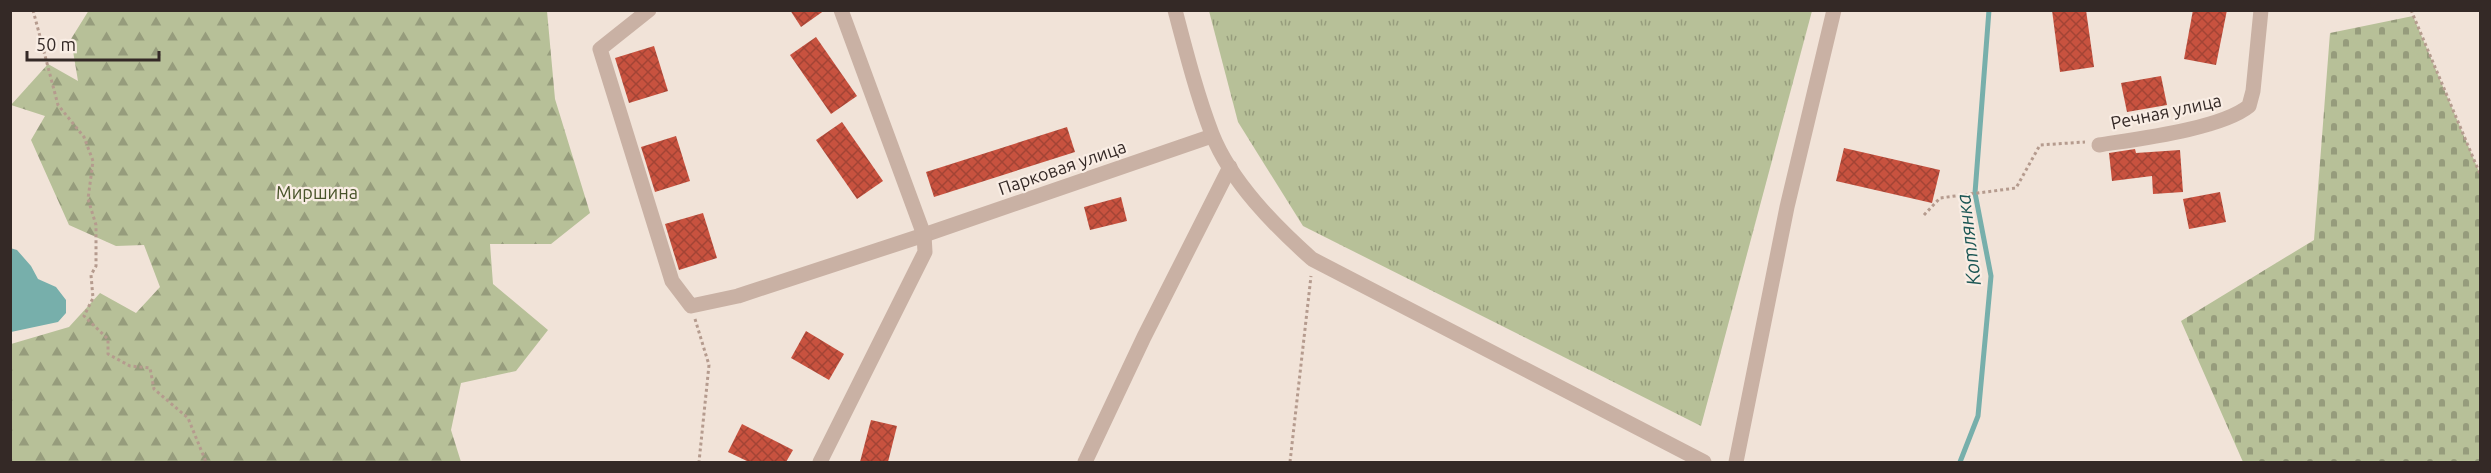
<svg xmlns="http://www.w3.org/2000/svg" width="2491" height="473" font-family="Ubuntu,sans-serif">
<style>
.grass{fill:url(#grass-tufts)}
.forest{fill:url(#forest-firs)}
.cemetery{fill:url(#cemetery-stones)}
.water{fill:#77afab}
.lines{fill:none;stroke-linecap:round;stroke-linejoin:round}
.stream{stroke:#77afab;stroke-width:5}
.building{fill:url(#building-cross-hatch)}
.path{stroke:#b59b8e;stroke-width:3;stroke-dasharray:3 3;stroke-linecap:butt}
.minor{stroke:#c9b1a4;stroke-width:15}
.labels{text-anchor:middle;dominant-baseline:central;stroke-width:4.5;stroke-linejoin:round;paint-order:stroke}
.street-label{font-size:18px;fill:#342926;stroke:#f9ede4}
.park-label{font-size:18px;fill:#485329;stroke:#f9ede4}
.water-label{font-size:20px;font-style:italic;fill:#1b5654;stroke:#f9ede4}
</style>
<defs>
<pattern id="grass-tufts" width="24" height="20" patternUnits="userSpaceOnUse" patternTransform="scale(1.5)"><rect width="24" height="20" fill="#b7c098"/><path d="M3 7l-1-3M5 7V3M7 7l1-3M15 17l-1-3M17 17v-4M19 17l1-3" fill="none" stroke="#969c7c"/></pattern>
<pattern id="forest-firs" width="22" height="20" patternUnits="userSpaceOnUse" patternTransform="scale(1.5)"><rect width="22" height="20" fill="#b7c098"/><path d="M5 1l3.5 6h-7zM16 11l3.5 6h-7z" fill="#969c7c"/></pattern>
<pattern id="cemetery-stones" width="16" height="16" patternUnits="userSpaceOnUse" patternTransform="scale(1.5)"><rect width="16" height="16" fill="#b7c098"/><path d="M2 7V4a2 2 0 0 1 4 0v3zM10 15v-3a2 2 0 0 1 4 0v3z" fill="#969c7c"/></pattern>
<pattern id="building-cross-hatch" width="8" height="8" patternUnits="userSpaceOnUse" patternTransform="scale(1.5)"><rect width="8" height="8" fill="#c8523f"/><path d="M0 0l8 8M0 8l8-8" fill="none" stroke="#a34435"/></pattern>
</defs>
<rect width="100%" height="100%" fill="#f1e3d8"/>
<polygon class="grass" points="1209,11 1812,11 1701,426 1303,226 1238,122"/>
<polygon class="forest" points="89,10 547,11 555,99 590,213 551,244 490,244 493,284 548,330 516,371 461,383 451,430 461,462 11,462 11,344 69,327 100,293 136,313 160,287 144,245 116,246 69,225 31,140 45,116 11,105 48,64 78,81 71,39"/>
<polygon class="cemetery" points="2413,16 2480,174 2480,462 2243,462 2181,321 2314,240 2330,33"/>
<polygon class="water" points="10,248 17,250 31,266 38,279 56,287 66,300 66,313 58,322 11,332"/>
<g class="lines">
<polyline class="stream" points="1960,462 1978,416 1991,276 1975,193 1989,10"/>
</g>
<g class="building">
<polygon points="790,10 825,10 801,27"/>
<polygon points="2052,10 2086,10 2094,67 2060,72"/>
<polygon points="2193,10 2227,10 2216,65 2184,59"/>
<polygon points="816,37 857,96 831,114 790,55"/>
<polygon points="654,46 668,91 629,103 615,58"/>
<polygon points="2161,76 2167,105 2127,112 2121,83"/>
<polygon points="842,122 883,181 857,199 816,140"/>
<polygon points="1067,127 1075,152 934,197 926,172"/>
<polygon points="676,136 690,181 655,192 641,147"/>
<polygon points="1844,148 1940,170 1932,203 1836,181"/>
<polygon points="2135,149 2136,153 2180,150 2183,192 2153,194 2152,176 2112,181 2109,153"/>
<polygon points="2220,192 2226,222 2189,229 2183,199"/>
<polygon points="1121,197 1127,221 1090,230 1084,207"/>
<polygon points="703,213 717,258 679,270 665,224"/>
<polygon points="806,331 844,354 829,380 791,358"/>
<polygon points="871,420 897,426 888,462 860,462"/>
<polygon points="742,424 793,450 786,462 749,462 728,452"/>
</g>
<g class="lines">
<g class="path">
<polyline points="33,10 58,105 84,137 93,161 88,199 96,225 96,266 91,275 93,298 84,316 108,339 108,354 130,366 150,368 154,389 188,418 206,462"/>
<polyline points="2411,10 2480,174"/>
<polyline points="1924,215 1940,198 2016,188 2040,145 2085,142"/>
<polyline points="695,319 709,365 699,462"/>
<polyline points="1290,462 1311,276"/>
</g>
<g class="minor">
<polyline points="649,10 600,49 672,281 691,306 738,296 924,235 1212,136"/>
<path d="M1175,10C1186,52 1197,95 1212,134C1231,182 1275,226 1312,259L1704,462"/>
<path d="M2099,145C2137,139 2221,129 2249,106L2253,91L2261,10"/>
<polyline points="820,462 925,252 924,235 841,10"/>
<polyline points="1085,462 1144,337 1230,167"/>
<polyline points="1736,462 1787,207 1834,10"/>
</g>
</g>
<g class="labels">
<g class="street-label">
<text transform="translate(2166 111) rotate(-12)">Речная улица</text>
<text transform="translate(1062 167) rotate(-19)">Парковая улица</text>
</g>
<g class="park-label">
<text x="317" y="192">Миршина</text>
</g>
<g class="water-label">
<text transform="translate(1968 240) rotate(-97)">Котлянка</text>
</g>
</g>
<rect width="2491" height="473" fill="none" stroke="#342926" stroke-width="24"/>
<path d="M27 51v9h132v-9" fill="none" stroke="#342926" stroke-width="3"/>
<text x="36" y="51" font-size="18" fill="#342926" stroke="#f9ede4" stroke-width="4.5" paint-order="stroke">50 m</text>
</svg>
